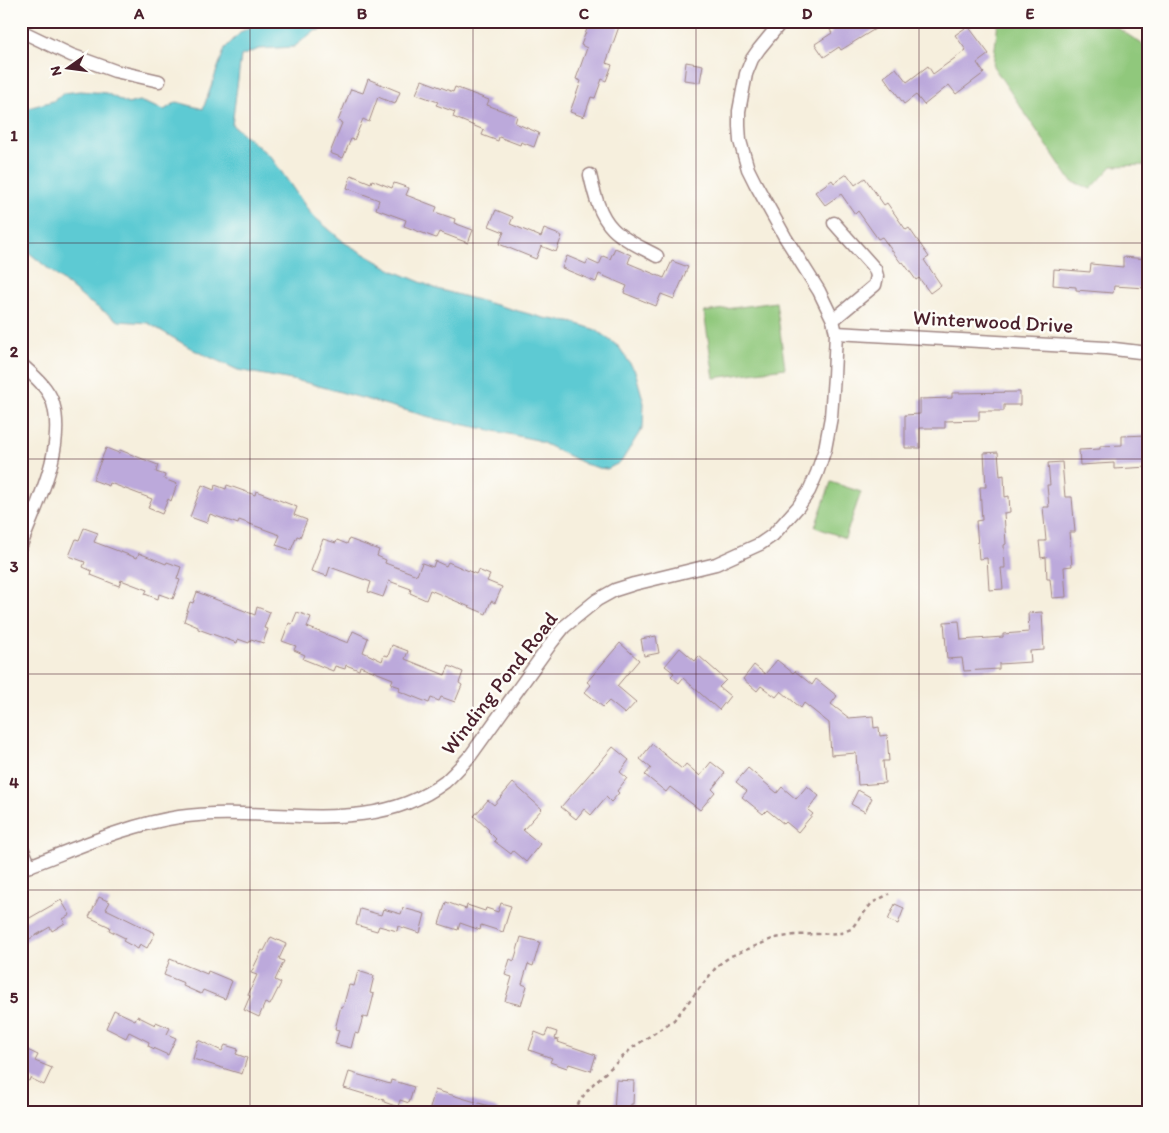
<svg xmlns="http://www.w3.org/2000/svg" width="1169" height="1133" font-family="Itim,sans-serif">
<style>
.green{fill:#90c87b;stroke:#6d7453}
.water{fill:#5dcad3;stroke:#54747f}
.building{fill:#bca9db}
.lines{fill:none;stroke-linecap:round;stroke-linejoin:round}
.minor-casing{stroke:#a08784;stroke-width:15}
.path{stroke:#a08784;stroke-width:2.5;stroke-dasharray:4 4;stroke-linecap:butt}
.minor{stroke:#fff;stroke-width:12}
.grid{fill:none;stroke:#4a1f2b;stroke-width:1;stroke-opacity:0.55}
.labels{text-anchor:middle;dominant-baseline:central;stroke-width:5;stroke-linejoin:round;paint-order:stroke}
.street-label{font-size:21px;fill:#4a1f2b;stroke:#fdfcf7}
.neatline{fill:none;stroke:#4a1f2b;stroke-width:2}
.grid-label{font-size:16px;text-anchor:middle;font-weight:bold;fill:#4a1f2b}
</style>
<rect width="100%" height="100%" fill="#fdfcf7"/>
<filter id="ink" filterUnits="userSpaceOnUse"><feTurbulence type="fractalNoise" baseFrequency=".02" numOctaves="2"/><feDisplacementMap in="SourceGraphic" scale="10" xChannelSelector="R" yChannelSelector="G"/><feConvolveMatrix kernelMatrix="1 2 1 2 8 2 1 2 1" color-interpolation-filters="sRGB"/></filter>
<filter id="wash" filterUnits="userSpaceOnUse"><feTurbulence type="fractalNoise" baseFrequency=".0096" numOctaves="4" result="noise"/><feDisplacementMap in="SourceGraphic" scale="20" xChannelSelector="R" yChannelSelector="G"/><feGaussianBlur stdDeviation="1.12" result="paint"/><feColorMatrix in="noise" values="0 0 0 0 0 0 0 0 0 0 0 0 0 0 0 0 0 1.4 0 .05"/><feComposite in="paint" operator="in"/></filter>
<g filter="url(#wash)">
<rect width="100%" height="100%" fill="#f6efdd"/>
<g class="green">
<polygon points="998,21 1107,21 1148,48 1148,165 1112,166 1091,189 1071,181 993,66"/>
<polygon points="776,302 785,368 714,378 704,312"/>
<polygon points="831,482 861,492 845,538 815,527"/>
</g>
<polygon class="water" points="260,21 378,21 341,26 314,31 294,47 259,49 241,56 232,125 271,157 311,214 345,243 394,271 437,289 544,318 575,323 596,330 619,347 635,371 644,403 643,427 621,462 607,469 599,468 585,464 537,440 437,419 308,383 238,370 194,350 148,323 119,321 86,300 21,246 21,110 53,101 64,93 80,91 106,93 128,104 139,101 164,110 177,102 203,109 225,48 241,32"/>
<g id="blocks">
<g class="building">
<polygon points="590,21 621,21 606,63 612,65 606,81 602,79 595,98 591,97 584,117 570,112 581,81 576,79 587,48 581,45"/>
<polygon points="843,21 869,21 875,29 841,50 839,47 824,57 815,44 832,33 830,30"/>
<polygon points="968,26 989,54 977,63 984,73 956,94 949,85 924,105 916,95 904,104 884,77 896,68 907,82 928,66 933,74 966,50 955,35"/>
<polygon points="686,62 703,65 700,82 684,80"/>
<polygon points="368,79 400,92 395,104 378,97 369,122 363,119 354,140 351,139 343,158 330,153 342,123 338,121 351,89 363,93"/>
<polygon points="422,80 453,92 455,87 489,100 487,105 517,116 515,123 539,133 534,147 521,142 520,145 499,137 498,141 482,135 484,130 453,117 455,112 436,105 438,102 416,94"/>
<polygon points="847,174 855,185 865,178 884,205 887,203 906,230 909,228 929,257 924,260 941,285 930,293 919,278 916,280 903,262 901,263 882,237 878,239 858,211 855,214 841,194 825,205 815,192 832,180 834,183"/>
<polygon points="351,175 371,183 372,180 392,188 394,183 409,188 406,195 437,207 435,212 455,219 454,223 473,230 468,243 439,232 436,238 404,226 406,220 376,209 379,200 347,188"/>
<polygon points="496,210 513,217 510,224 541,237 544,229 562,236 556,252 541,246 536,259 499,244 504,232 489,226"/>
<polygon points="615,248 631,255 628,263 664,278 672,261 688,267 674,299 661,294 656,306 624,293 627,286 599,274 596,282 562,268 567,256 586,264 588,260 599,265 603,256 610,259"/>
<polygon points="1123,257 1148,259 1146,288 1114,286 1113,293 1076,290 1076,287 1053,285 1054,269 1090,272 1091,264 1123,267"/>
<polygon points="1020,392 1020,405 1004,405 1004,411 979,411 979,420 945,421 945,428 920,428 920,448 905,448 905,415 920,414 920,399 952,398 952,393"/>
<polygon points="1148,435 1148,467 1114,469 1114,463 1080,465 1079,450 1100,449 1100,446 1122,445 1122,436"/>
<polygon points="106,448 119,453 120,450 158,465 156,472 165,475 164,479 177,484 171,501 168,499 162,514 148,508 152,499 110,483 109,486 93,480"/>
<polygon points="998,452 1000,476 1004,475 1005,497 1009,496 1010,512 1004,513 1006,544 1004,545 1005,568 1001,568 1003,589 989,590 987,558 979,559 976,521 982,520 980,487 986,487 984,453"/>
<polygon points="1062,462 1065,497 1072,497 1075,532 1069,532 1072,566 1064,567 1066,597 1052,598 1050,579 1047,579 1046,557 1041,558 1039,541 1046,541 1043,507 1049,507 1047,485 1050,485 1048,463"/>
<polygon points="202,485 214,490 215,485 226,489 227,485 255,495 256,491 297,507 294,515 307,520 300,537 297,536 291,550 276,545 280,535 239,520 238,524 210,514 207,523 190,517"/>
<polygon points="84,528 98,533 94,542 137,558 139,553 166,564 167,562 181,567 177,579 180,580 173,599 159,594 158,599 145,594 147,590 121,580 119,586 91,575 92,571 83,567 85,562 69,556 76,539 79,540"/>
<polygon points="323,539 336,543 337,540 347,544 349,539 379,550 377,556 386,560 385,563 417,575 422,563 433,567 435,561 446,566 448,562 476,574 478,570 490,575 487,581 502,587 495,603 491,601 486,614 430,590 426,600 410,593 411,589 389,581 383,597 368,592 371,582 330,567 327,576 311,571"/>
<polygon points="197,592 255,615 257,607 270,612 264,628 268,629 263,643 251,639 249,643 238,639 237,643 198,629 198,627 184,621 190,602 193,603"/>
<polygon points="297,612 311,617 307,627 348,643 353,631 368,638 363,652 382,661 384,655 388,656 392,645 408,651 405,659 445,675 449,666 463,672 459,683 462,685 455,702 441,697 439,701 431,698 429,703 399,691 400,687 391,684 393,679 360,666 359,670 346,665 345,669 335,666 333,671 303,659 305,655 294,650 296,646 282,641 289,623 292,624"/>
<polygon points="1042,612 1044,650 1030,651 1031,662 999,664 999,669 964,671 962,658 947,659 944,622 959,621 961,640 1003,637 1003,634 1029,632 1028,613"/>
<polygon points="656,636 659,653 644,656 641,639"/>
<polygon points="620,643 639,660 617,686 636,702 625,714 609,701 603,707 585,692 591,685 587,682"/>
<polygon points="680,648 695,661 699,656 726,680 719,687 730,696 719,710 683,678 679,683 671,676 674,673 665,666"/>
<polygon points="777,660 793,673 795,671 812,685 816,679 837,696 831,704 849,718 873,716 874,728 879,727 880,736 887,735 889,761 883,761 885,783 858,785 856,753 831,755 829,723 804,703 801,708 781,691 776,697 761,686 757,691 743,679 754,665 765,674"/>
<polygon points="652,744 682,769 686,764 700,776 711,762 725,773 712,789 715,792 700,810 670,787 666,792 645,775 651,768 640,759"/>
<polygon points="613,747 629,760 620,772 627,778 617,791 619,793 611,802 606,797 591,815 584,809 576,819 561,807"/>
<polygon points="748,768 777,793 782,787 796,799 807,786 819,796 808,810 813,814 798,832 786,822 784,824 767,810 763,814 742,797 747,791 736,782"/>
<polygon points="513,783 542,809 523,830 540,844 526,862 513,851 511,854 494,841 496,839 488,831 489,830 474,816 488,800 494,805"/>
<polygon points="858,790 872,798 865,812 851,804"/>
<polygon points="99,897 110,902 106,909 155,933 147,948 140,944 138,949 123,941 125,938 109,930 110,927 89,917"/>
<polygon points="61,900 70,915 63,919 65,923 52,931 50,927 21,944 21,923"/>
<polygon points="446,902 466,909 467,905 485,911 486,908 498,912 501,903 511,906 503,932 481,925 480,930 460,923 458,930 439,924"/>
<polygon points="895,904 904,908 898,924 888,920"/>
<polygon points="403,908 425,914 420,933 398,926 397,931 379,926 377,931 356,925 360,909 381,915 383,909 401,914"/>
<polygon points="271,937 286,944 279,959 284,961 275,980 281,983 270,1005 265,1003 259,1017 244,1010 250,996 248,995 257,975 251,973 262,950 264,951"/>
<polygon points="521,937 540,942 533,966 528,964 522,984 527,986 521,1005 505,1001 512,977 505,975 510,959 514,961"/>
<polygon points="170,959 207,974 208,971 232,981 225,999 203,990 201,994 183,986 184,983 164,975"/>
<polygon points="358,971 374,976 370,993 374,994 368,1018 363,1017 358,1034 355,1033 351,1048 335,1044 339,1030 335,1029 341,1006 343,1007 349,985 354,986"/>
<polygon points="114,1010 135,1020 137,1016 155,1025 156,1022 170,1028 167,1034 176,1038 168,1055 148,1046 149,1042 129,1032 126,1038 106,1028"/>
<polygon points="548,1029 557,1032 555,1039 559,1040 558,1042 596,1055 591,1071 569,1064 567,1068 550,1062 552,1058 529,1050 535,1032 545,1036"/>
<polygon points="198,1040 222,1051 225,1045 238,1049 236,1054 247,1058 242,1074 193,1059"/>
<polygon points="21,1047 38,1055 35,1061 52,1068 44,1085 30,1078 29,1081 21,1078"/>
<polygon points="349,1072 390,1084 391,1080 414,1087 409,1103 400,1100 398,1107 384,1102 384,1100 344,1088"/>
<polygon points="616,1080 634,1081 633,1104 631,1104 630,1112 614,1112"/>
<polygon points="435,1090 499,1109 498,1112 443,1112 430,1108"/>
</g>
</g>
</g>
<g filter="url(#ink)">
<use href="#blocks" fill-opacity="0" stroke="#a08784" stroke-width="1"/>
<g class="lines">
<defs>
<g id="minor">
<polyline points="21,31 71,55 115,71 159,81"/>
<path d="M590,175C594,193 599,215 613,229C625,241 643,248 657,256"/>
<polyline points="833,320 875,285 877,276 875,269 834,223"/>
<polyline points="836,333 1106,348 1148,353"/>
<path d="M21,364C33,375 48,387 53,403C66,448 37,503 21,545"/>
<polyline points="21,846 30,866"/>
<path d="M21,869C73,850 125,825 179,817C267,803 367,841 445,782C454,774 463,764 471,755L552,642L564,627L581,613L597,600L615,590L634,584L716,564L760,544L773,535L798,507L809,491L817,473L825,449L831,417L834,376L836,333L833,320L819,291L785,237L755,183L748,169L740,141L739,126V111L746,74L752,59L759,49L782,21"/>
</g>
</defs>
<use href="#minor" class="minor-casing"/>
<polyline class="path" points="574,1112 581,1099 592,1085 615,1064 632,1048 674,1020 718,965 731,956 775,938 795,935 841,933 851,929 872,903 889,894"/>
<use href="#minor" class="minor"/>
</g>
</g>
<path class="grid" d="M250,21V1112M473,21V1112M696,21V1112M919,21V1112M21,243H1148M21,459H1148M21,674H1148M21,890H1148"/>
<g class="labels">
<g class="street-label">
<text transform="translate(993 321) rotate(3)">Winterwood Drive</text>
<text transform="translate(499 683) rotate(-52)">Winding Pond Road</text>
</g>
</g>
<rect width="1169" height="1133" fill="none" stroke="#fdfcf7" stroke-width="55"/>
<g transform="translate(68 68) rotate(256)" stroke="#fdfcf7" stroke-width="4" paint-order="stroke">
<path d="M0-4L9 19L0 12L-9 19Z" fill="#4a1f2b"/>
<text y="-8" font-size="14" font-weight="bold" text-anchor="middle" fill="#4a1f2b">N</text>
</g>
<rect x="28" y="28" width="1114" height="1078" class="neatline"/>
<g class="grid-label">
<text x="139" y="19">A</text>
<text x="362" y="19">B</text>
<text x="584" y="19">C</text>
<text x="807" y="19">D</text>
<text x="1030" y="19">E</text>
<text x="14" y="141">1</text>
<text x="14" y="357">2</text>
<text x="14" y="572">3</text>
<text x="14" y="788">4</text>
<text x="14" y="1003">5</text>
</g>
</svg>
